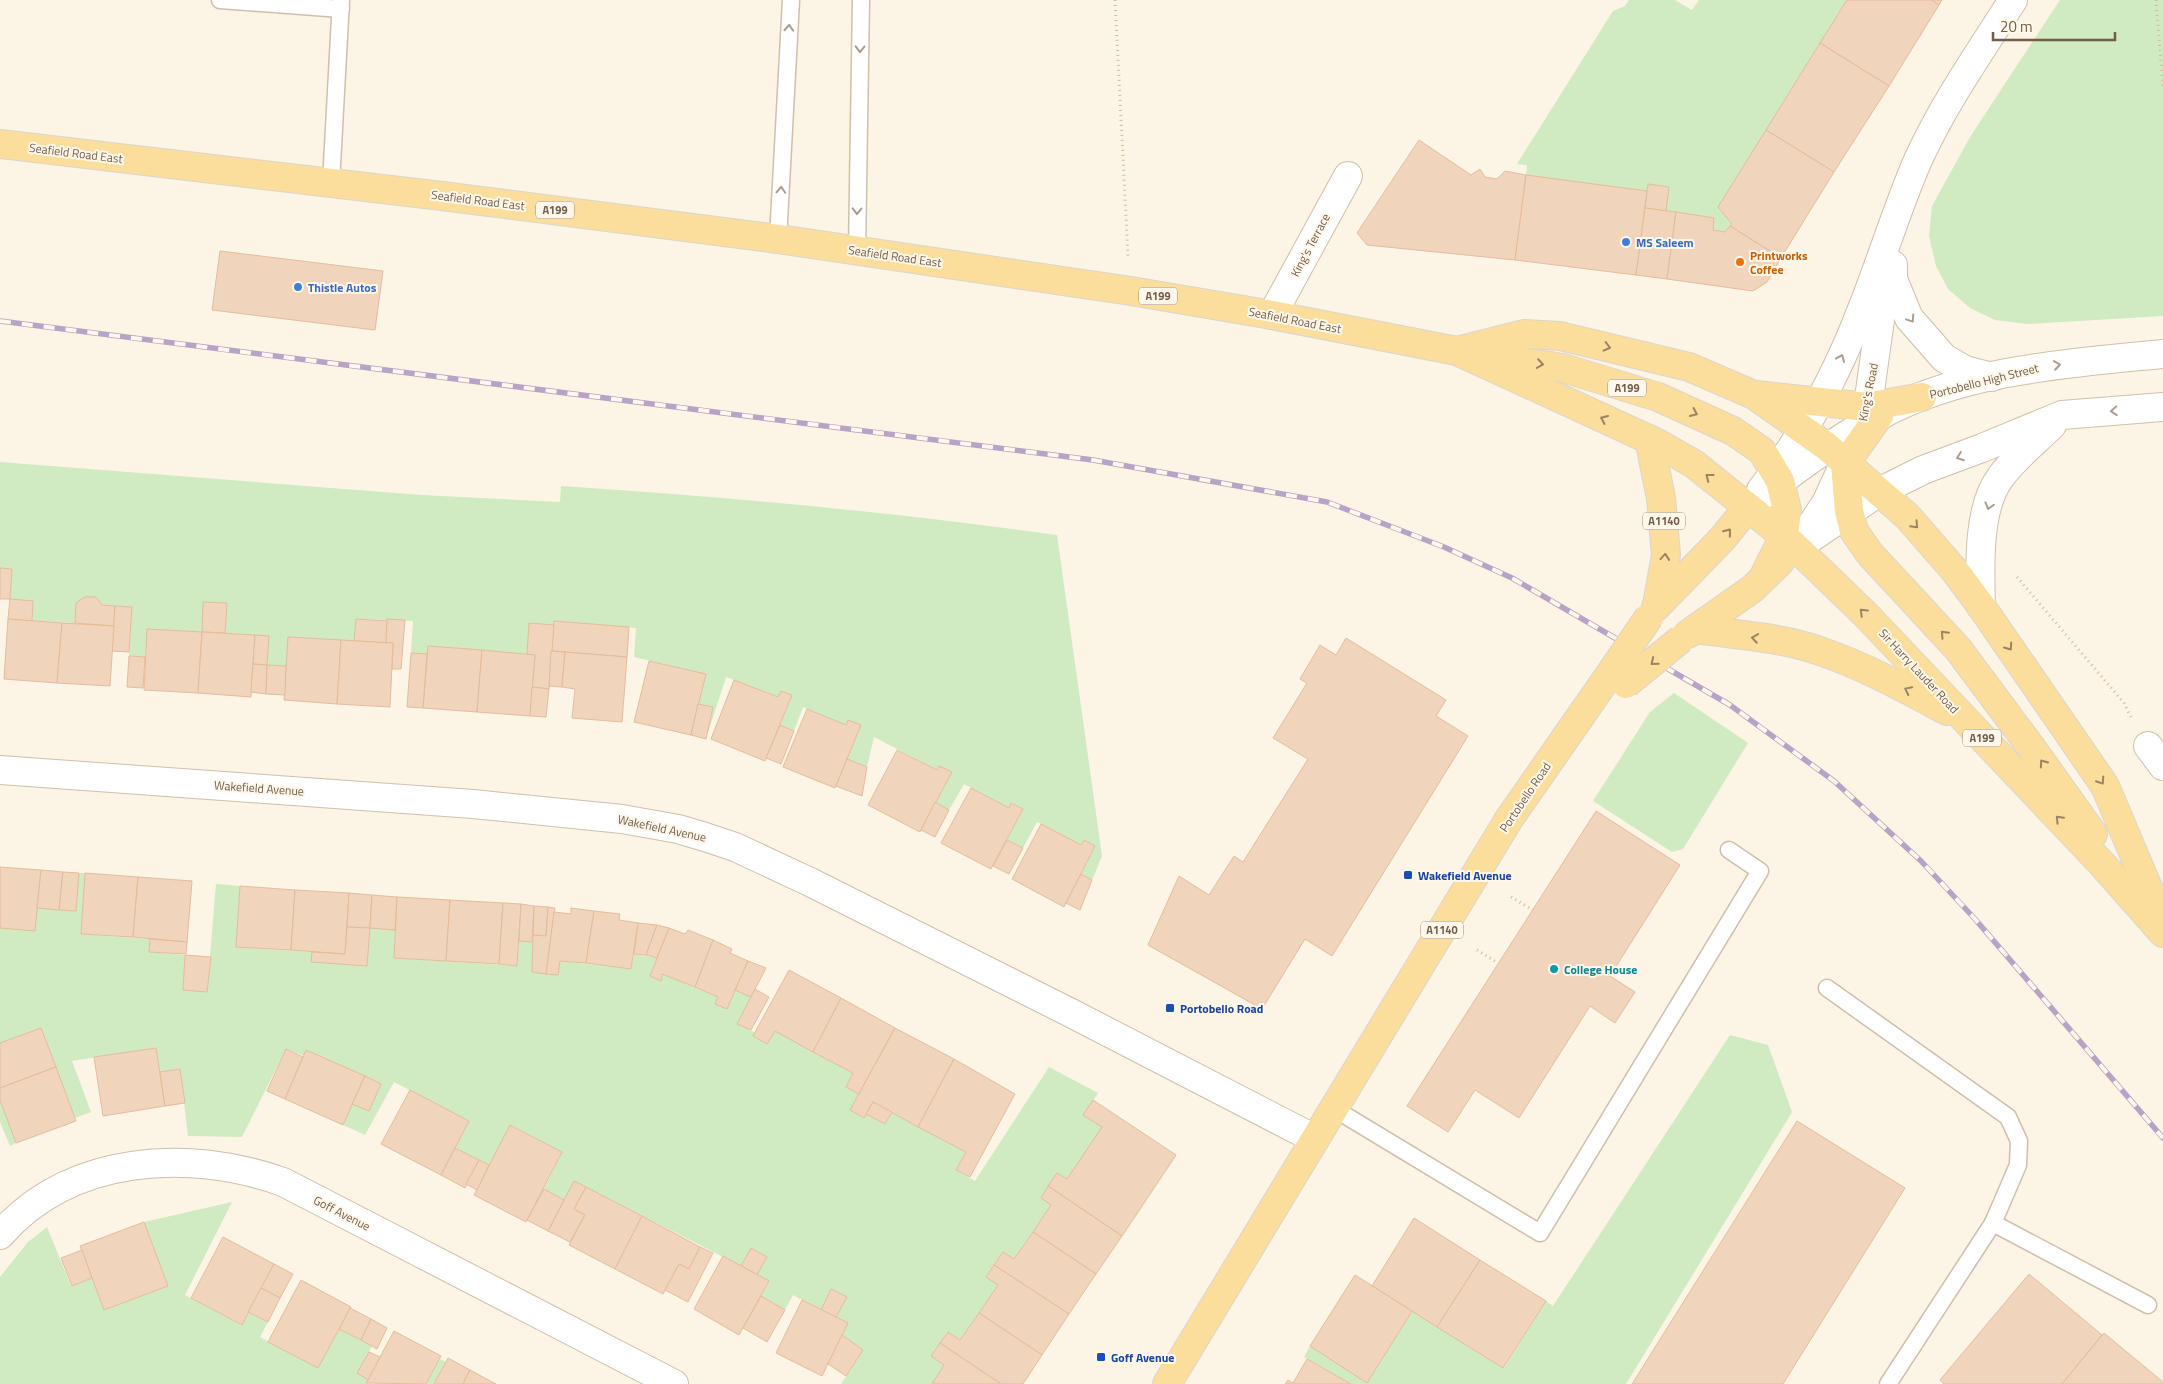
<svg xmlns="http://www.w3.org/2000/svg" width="2163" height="1384" font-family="'Titillium Web',sans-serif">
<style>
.green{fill:#d0eac2}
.building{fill:#f1d4bc;stroke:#e4bc9c}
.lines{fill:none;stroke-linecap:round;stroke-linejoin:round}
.service-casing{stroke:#d0bfad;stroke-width:19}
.minor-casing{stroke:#d0bfad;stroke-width:30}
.tertiary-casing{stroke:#d0bfad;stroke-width:30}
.secondary-casing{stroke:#d3bfaa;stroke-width:30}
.primary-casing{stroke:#dbd5d0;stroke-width:30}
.path{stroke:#d6b89f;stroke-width:3;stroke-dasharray:1 4;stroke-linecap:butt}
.service{stroke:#fff;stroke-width:16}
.minor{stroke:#fff;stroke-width:28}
.tertiary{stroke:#fff;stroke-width:28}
.secondary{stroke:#fff;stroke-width:28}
.primary{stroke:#fbde9c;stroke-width:28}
.rail-casing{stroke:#b8a2c6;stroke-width:5.5}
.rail{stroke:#fff8ea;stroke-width:4;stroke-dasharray:11;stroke-linecap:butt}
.primary-bridge-casing{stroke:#dbd5d0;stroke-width:30;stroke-linecap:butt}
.primary-bridge{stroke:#fbde9c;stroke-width:28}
.oneway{stroke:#ac9d92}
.oneway2{stroke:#9c8363}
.shop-dot{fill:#3f7fe0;stroke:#fff8ea;stroke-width:2}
.food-dot{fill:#e8710a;stroke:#fff8ea;stroke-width:2}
.transit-dot{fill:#1a4fb4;stroke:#fff8ea;stroke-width:2}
.culture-dot{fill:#0f9aa8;stroke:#fff8ea;stroke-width:2}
.labels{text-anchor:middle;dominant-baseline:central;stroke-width:4;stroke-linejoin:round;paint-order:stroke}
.shield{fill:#fff8ea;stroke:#9e8b7a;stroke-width:1}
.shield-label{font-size:11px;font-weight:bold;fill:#745c4a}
.street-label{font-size:12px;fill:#745c4a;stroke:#fff8ea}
.shop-label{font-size:12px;font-weight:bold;fill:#366cbe;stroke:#fff8ea;text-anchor:start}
.food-label{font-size:12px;font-weight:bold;fill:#c56008;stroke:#fff8ea;text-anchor:start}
.transit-label{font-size:12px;font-weight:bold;fill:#164399;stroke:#fff8ea;text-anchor:start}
.culture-label{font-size:12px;font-weight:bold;fill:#0d838f;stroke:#fff8ea;text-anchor:start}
</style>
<rect width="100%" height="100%" fill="#fcf4e4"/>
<g class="green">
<polygon points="1629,0 1675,0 1692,10 1699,0 1847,0 1719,207 1732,224 1725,232 1713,230 1713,218 1666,211 1669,187 1648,184 1647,191 1526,175 1527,165 1517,164 1613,11 1625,6"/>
<polygon points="2060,0 2163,0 2163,316 2027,324 1995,320 1970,308 1948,289 1936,266 1929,236 1932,206 1970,137"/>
<path d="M0,462L421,495L560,502L561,486C727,497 892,512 1057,535L1102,856L1092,880L1081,874L1095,846L1084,840L1081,845L1037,822L1023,848L1007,840L1023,809L1011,803L1009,808L964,784L949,810L935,802L951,772L939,766L937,770L874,737L867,767L847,759L848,720L846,725L803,707L794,731L780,725L792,695L781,691L778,697L726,677L706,739L713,708L698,704L706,674L634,657L636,628L554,621V625L530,623L527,654L428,646L427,654L411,653L413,621L356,619L354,641L286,666L267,665L269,636L225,633L226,603L204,602L202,632L148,629L145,657L129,656L132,607L102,605L96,597L76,603L75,623L32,621L33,601L10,599L12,569L0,568Z"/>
<polygon points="1674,693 1748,743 1683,849 1672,852 1593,801 1650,712"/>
<polygon points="79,873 85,873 81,934 150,939 150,952 185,955 183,990 207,992 216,884 240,886 236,947 312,952 311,962 367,966 370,928 395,930 394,958 517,966 519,941 532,942 532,972 558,975 560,961 631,969 634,954 657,958 650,976 660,980 662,974 718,997 715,1004 727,1009 735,990 751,997 738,1024 756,1033 754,1037 767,1044 775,1031 853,1073 846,1087 859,1094 851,1110 864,1118 866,1114 885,1124 892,1112 966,1152 956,1170 975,1181 1049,1067 1098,1093 1083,1115 1102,1127 1067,1179 1057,1173 1041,1198 1051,1205 1014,1259 1003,1252 986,1276 998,1285 960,1340 947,1332 931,1356 944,1365 932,1384 841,1384 863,1350 842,1335 848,1323 836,1317 846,1297 831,1289 821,1310 793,1295 785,1310 761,1296 769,1282 757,1275 767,1257 751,1248 741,1266 574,1181 564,1200 544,1189 562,1152 511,1125 489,1165 455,1148 469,1121 394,1082 365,1135 343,1125 352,1104 369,1111 380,1084 286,1049 242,1137 188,1136 180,1069 160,1072 156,1048 72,1061 91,1112 75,1118 41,1028 0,1043 0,928 35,931 37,908 76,911"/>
<polygon points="1730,1035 1768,1045 1792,1112 1626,1384 1351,1384 1304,1357 1310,1346 1367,1383 1412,1311 1504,1368 1546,1301 1553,1306"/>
<polygon points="0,1100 16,1143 10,1146 0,1122"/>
<polygon points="232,1202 185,1295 241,1325 248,1312 268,1322 260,1337 318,1368 339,1329 372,1346 357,1373 368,1380 367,1383 368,1384 0,1384 0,1277 28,1242 47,1227 71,1286 92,1278 104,1310 168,1286 144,1222"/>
<polygon points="440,1359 446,1362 434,1384 426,1384"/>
</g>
<g class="building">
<polygon points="1847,0 1932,0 1939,5 1889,86 1820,43"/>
<polygon points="1932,0 1942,0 1939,5"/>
<polygon points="1820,43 1889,86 1834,172 1766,130"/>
<polygon points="1766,130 1834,172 1781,258 1730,226 1732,224 1718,207"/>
<polygon points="1419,140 1471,175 1480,169 1485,177 1497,179 1505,171 1526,175 1515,260 1367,245 1357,233"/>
<polygon points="1526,175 1647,191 1636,275 1515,260"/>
<polygon points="1648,184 1669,187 1666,211 1645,208"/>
<polygon points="1645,208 1676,212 1667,279 1636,275"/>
<polygon points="1676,212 1714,218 1713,230 1725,232 1730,226 1781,258 1767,282 1753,291 1667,279"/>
<polygon points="220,251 383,271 375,330 212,310"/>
<polygon points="0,568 12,569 10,599 0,599"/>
<polygon points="85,597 96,597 102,605 115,606 114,626 75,623 76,603"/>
<polygon points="10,599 33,601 32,621 8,619"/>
<polygon points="203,602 227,603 225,633 202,632"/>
<polygon points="115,606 132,607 129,652 112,651"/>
<polygon points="8,619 62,623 57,683 4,679"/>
<polygon points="356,619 387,621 386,643 354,641"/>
<polygon points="387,619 405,620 401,669 392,669 393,643 386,643"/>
<polygon points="554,621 629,627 627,657 551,651"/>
<polygon points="62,623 114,626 110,686 57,683"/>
<polygon points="529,623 554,625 549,689 532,687 535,655 527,654"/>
<polygon points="147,629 202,632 198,693 144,690"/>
<polygon points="202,632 255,635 251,697 198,693"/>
<polygon points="255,635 269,636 267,665 253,664"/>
<polygon points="288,637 341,640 337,704 284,700"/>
<polygon points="1346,638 1446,700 1436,716 1468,736 1332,956 1305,939 1262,1009 1148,945 1179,876 1209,895 1234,856 1243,862 1308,759 1273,738 1307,683 1300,679 1320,645 1336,655"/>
<polygon points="341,640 393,643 390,707 337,704"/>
<polygon points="428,646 482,650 477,712 423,708"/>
<polygon points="482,650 535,655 530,716 477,712"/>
<polygon points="551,651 565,652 562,687 549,686"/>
<polygon points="565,652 627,657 622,722 572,718 575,689 562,687"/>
<polygon points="411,653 427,654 423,708 407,707"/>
<polygon points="129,656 145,657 143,688 127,687"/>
<polygon points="649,661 706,674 691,735 634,722"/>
<polygon points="253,664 267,665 266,694 251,692"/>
<polygon points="267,665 286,666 285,695 266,694"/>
<polygon points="734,680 778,697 781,691 792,695 765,761 711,739"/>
<polygon points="532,687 549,689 546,717 530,716"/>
<polygon points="698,704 713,707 706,739 691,735"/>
<polygon points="807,709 846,725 848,720 861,725 835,788 783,767"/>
<polygon points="780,725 794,731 781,764 766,758"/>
<polygon points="897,750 937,770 939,766 952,772 920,832 868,805"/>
<polygon points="847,759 867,767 862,796 836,786"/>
<polygon points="971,788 1009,808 1011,803 1023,809 991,869 941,843"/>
<polygon points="935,802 949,810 935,837 921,830"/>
<polygon points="1596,811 1680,865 1610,976 1635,992 1615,1023 1590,1006 1519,1118 1475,1090 1448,1132 1407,1106"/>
<polygon points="1041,824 1081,845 1084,840 1095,846 1064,907 1012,879"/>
<polygon points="1007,840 1023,848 1009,874 993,866"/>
<polygon points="0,867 41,870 35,931 0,928"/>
<polygon points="41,870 63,872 59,910 37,908"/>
<polygon points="63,872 79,873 76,911 59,910"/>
<polygon points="85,873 138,877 133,937 81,934"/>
<polygon points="1081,874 1092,880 1080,910 1066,903"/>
<polygon points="138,877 192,881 187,942 133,937"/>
<polygon points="240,886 295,890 291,950 236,947"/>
<polygon points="295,890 349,893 345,954 291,950"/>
<polygon points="349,893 372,895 370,928 347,927"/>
<polygon points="372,895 397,897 395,930 370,928"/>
<polygon points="397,897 450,900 446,961 394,958"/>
<polygon points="450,900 503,903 499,964 446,961"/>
<polygon points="503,903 521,904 517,966 499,964"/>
<polygon points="521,904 534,906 532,942 519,941"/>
<polygon points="534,906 548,907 546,936 533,935"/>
<polygon points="548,907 555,908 546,974 532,972 533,935 546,936"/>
<polygon points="571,908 594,911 586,963 560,961 558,975 546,974 554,912 571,914"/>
<polygon points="594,911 620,914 619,920 638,923 631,969 586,963"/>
<polygon points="638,923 657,925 646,955 634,954"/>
<polygon points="657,925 669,928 657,958 646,955"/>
<polygon points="347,927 370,928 367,966 311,962 312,952 345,954"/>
<polygon points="669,928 685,934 688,930 713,940 695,987 662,974 661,981 650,976"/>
<polygon points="150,939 187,942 186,954 149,952"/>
<polygon points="713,940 732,949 730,953 748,961 727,1009 715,1004 718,997 695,987"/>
<polygon points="185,955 211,957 207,992 183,990"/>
<polygon points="748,961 766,968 751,997 735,990"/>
<polygon points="789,970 841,998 813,1052 775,1031 767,1044 753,1036"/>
<polygon points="755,989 769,997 751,1030 737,1024"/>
<polygon points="841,998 895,1028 859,1094 846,1087 853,1073 813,1052"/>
<polygon points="41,1028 56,1067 0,1088 0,1043"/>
<polygon points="895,1028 954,1059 918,1127 873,1102 864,1118 850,1110"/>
<polygon points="156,1048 165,1106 103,1116 94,1057"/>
<polygon points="286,1049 303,1057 285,1099 267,1091"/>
<polygon points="306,1050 365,1076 343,1125 285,1099"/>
<polygon points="954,1059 1015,1094 970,1177 956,1170 966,1152 918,1127"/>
<polygon points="56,1067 76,1121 16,1143 0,1100 0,1088"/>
<polygon points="180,1069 185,1103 165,1106 160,1072"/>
<polygon points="365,1076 381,1084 369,1111 352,1104"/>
<polygon points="410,1090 469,1121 441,1175 381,1144"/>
<polygon points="1093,1100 1176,1155 1122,1236 1048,1186 1057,1173 1067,1179 1102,1127 1083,1115"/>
<polygon points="873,1102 892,1112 885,1124 866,1114"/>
<polygon points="1797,1121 1905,1188 1783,1384 1632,1384"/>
<polygon points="510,1125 562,1152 526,1222 474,1195"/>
<polygon points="455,1148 479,1160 465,1188 441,1175"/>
<polygon points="479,1160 489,1165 477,1190 466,1184"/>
<polygon points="574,1181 586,1187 574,1209 585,1215 570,1242 548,1231"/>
<polygon points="1048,1186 1122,1236 1096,1274 1033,1232 1051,1205 1041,1198"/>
<polygon points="586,1187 642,1216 615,1269 569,1245 585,1215 574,1209"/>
<polygon points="544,1189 564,1200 548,1231 527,1220"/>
<polygon points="642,1216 700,1247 689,1269 679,1264 663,1294 615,1269"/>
<polygon points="1414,1218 1480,1260 1437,1327 1372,1286"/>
<polygon points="144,1222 168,1286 104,1310 80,1246"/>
<polygon points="1033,1232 1096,1274 1069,1314 994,1265 1003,1252 1014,1259"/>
<polygon points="223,1237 274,1264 242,1325 191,1298"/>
<polygon points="700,1247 713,1253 688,1302 665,1290 679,1264 689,1269"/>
<polygon points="751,1248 767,1257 757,1275 741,1266"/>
<polygon points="82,1250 92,1278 72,1286 61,1258"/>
<polygon points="723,1256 769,1281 739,1335 694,1309"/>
<polygon points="1480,1260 1546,1301 1503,1368 1437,1327"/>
<polygon points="274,1264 293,1274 280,1298 261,1288"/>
<polygon points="994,1265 1069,1314 1042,1355 979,1313 998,1285 986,1277"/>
<polygon points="2029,1274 2102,1335 2062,1384 1944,1384 1940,1380"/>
<polygon points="1355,1275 1412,1311 1367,1383 1310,1346"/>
<polygon points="301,1280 351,1307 318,1368 268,1342"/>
<polygon points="261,1288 280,1298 268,1322 248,1312"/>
<polygon points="831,1289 847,1297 836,1317 821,1310"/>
<polygon points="761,1296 785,1310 767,1342 743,1328"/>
<polygon points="802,1300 848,1323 822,1376 776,1353"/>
<polygon points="350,1308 371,1319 361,1340 339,1329"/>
<polygon points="979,1313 1042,1355 1023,1384 1001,1384 940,1343 948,1332 960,1340"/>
<polygon points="371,1319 387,1328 377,1349 361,1340"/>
<polygon points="394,1331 441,1356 426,1384 366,1383"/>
<polygon points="2104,1333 2163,1382 2163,1384 2062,1384"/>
<polygon points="842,1335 863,1350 846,1376 828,1364"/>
<polygon points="940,1343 1001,1384 932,1384 944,1365 931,1356"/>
<polygon points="369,1352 380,1357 368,1380 357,1373"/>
<polygon points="448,1358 470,1370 463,1384 434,1384"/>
<polygon points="1307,1359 1351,1384 1285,1384 1288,1380 1293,1383"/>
<polygon points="470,1370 494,1383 496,1384 463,1384"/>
</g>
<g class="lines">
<defs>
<g id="service">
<polyline points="220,0 341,9"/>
<polyline points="331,183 341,0"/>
<polyline points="778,239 791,0"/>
<polyline points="857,250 861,0"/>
<polyline points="1827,988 2008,1117 2019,1141 2018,1165 1993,1223 1888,1384"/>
<polyline points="1333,1108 1540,1233 1760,871 1729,850"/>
<polyline points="1993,1223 2148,1305"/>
</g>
<g id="minor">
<polyline points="1893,265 1893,279 1909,318 1944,358 1965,370 1992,377"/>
<polyline points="1272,315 1348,176"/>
<path d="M1761,490C1805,435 1837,374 1862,309C1882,259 1897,208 1918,160C1944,103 1980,52 2013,0"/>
<polyline points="1796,548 1826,503 1861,427 1870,391 1886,277"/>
<polyline points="2148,746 2163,766"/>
<path d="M0,1235C70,1155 188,1148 283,1182L674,1384"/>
</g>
<polyline id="tertiary" points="0,770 473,804 622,819 678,829 705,837 735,847 810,882 1071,1013 1315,1139"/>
<g id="secondary">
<path d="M1748,507C1790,473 1832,442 1879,416C1961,370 2071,363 2163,354"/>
<polyline points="1796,548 1879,492 1923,470 1982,448 2062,415 2163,407"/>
<path d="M1981,606C1980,569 1977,509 2000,478C2014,458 2035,442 2052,425"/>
</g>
<g id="primary">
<polyline points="0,144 442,196 778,239 1131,291 1272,315 1457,351 1659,444 1694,464 1784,536 1866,615 2102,864 2163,933"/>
<polyline points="1457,351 1524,334 1560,336 1689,367 1754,395 1826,446 1907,516 1955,571 1981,606 2105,786 2162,921"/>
<polyline points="1490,357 1563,368 1658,397 1733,431 1762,451 1780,481 1787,510 1784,536 1765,574"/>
<polyline points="1756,395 1867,407 1922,397"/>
<polyline points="1879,416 1845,464 1849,511 1854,531 1870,554 1958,649 2031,747 2093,834"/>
<polyline points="1649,439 1661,498 1666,555 1657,605"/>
<polyline points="1656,607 1723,538 1748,507"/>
<path d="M1696,629C1736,635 1781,637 1820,651C1864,666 1906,689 1947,711"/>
<polyline points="1688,634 1752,589 1780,562"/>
<polyline points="1167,1384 1509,819 1612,671"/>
</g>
</defs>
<use href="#service" class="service-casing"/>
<use href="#minor" class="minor-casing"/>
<use href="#tertiary" class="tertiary-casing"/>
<use href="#secondary" class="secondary-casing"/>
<use href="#primary" class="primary-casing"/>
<g class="path">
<polyline points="1115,0 1128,256"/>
<polyline points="2156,0 2163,87"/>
<polyline points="2017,577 2124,703 2131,717"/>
<polyline points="1511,897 1533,910"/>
<polyline points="1477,950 1498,963"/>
</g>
<use href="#service" class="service"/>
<use href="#minor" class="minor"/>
<use href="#tertiary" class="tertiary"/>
<use href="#secondary" class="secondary"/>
<use href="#primary" class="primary"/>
<defs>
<polyline id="rail" points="0,321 1093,460 1327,502 1444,547 1512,578 1730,705 1834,781 1921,861 1975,919 2163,1138"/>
</defs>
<use href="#rail" class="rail-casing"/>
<use href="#rail" class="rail"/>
<defs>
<g id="primary-bridge">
<polyline points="1612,671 1649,617"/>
<polyline points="1626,684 1681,639"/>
</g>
</defs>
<use href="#primary-bridge" class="primary-bridge-casing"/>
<use href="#primary-bridge" class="primary-bridge"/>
</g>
<defs><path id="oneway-chevron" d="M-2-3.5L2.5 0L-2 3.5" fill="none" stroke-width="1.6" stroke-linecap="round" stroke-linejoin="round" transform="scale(1.25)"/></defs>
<g class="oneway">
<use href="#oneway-chevron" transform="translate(789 28) rotate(-87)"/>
<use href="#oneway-chevron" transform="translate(860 49) rotate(91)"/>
<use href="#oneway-chevron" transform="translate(781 190) rotate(-87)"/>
<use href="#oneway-chevron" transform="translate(857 211) rotate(91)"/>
<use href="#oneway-chevron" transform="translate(1911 319) rotate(56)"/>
<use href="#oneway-chevron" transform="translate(1841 358) rotate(-66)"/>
<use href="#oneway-chevron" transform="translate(2057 365) rotate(-8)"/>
<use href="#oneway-chevron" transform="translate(2114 411) rotate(176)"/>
<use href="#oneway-chevron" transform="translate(1960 457) rotate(160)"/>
<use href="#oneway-chevron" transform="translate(1989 506) rotate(106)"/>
</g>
<g class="oneway2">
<use href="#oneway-chevron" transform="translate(1607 347) rotate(14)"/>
<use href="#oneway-chevron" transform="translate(1540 364) rotate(9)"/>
<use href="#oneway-chevron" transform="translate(1694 413) rotate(25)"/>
<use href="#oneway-chevron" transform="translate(1604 419) rotate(-156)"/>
<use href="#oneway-chevron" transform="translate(1709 477) rotate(-142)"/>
<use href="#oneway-chevron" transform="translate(1915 525) rotate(47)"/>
<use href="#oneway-chevron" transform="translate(1728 532) rotate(-51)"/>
<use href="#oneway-chevron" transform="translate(1665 557) rotate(-85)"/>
<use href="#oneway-chevron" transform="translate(1863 612) rotate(-136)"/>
<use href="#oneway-chevron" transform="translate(1944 634) rotate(-133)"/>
<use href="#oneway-chevron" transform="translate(1755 638) rotate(-171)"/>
<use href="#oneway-chevron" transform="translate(2009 647) rotate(55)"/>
<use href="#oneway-chevron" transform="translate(1654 662) rotate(141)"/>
<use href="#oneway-chevron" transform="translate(1908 690) rotate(-154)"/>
<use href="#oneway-chevron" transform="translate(2043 763) rotate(-125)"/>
<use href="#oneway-chevron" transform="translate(2101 781) rotate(57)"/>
<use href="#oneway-chevron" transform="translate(2059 819) rotate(-134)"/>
</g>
<g class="shop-dot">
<circle cx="1626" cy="242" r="5"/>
<circle cx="298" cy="287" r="5"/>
</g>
<circle class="food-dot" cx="1740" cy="262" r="5"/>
<g class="transit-dot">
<rect x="1403" y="870" width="10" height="10" rx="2.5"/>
<rect x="1165" y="1003" width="10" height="10" rx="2.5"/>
<rect x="1096" y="1352" width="10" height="10" rx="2.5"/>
</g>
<circle class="culture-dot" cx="1554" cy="969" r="5"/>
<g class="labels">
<g class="shield">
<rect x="536" y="201.5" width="38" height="17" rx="4"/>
<rect x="1139" y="287.5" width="38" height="17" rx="4"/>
<rect x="1608" y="379.5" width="38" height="17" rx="4"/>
<rect x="1643" y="512.5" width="42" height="17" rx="4"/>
<rect x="1963" y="729.5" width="38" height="17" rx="4"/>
<rect x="1421" y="921.5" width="42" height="17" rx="4"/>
</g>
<g class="shield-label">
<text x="555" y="210">A199</text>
<text x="1158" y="296">A199</text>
<text x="1627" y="388">A199</text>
<text x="1664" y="521">A1140</text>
<text x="1982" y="738">A199</text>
<text x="1442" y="930">A1140</text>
</g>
<g class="street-label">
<text transform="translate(76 153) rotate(7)">Seafield Road East</text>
<text transform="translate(478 200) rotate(7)">Seafield Road East</text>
<text transform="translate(1310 245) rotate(-62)">King's Terrace</text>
<text transform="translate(895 256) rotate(8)">Seafield Road East</text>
<text transform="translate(1295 320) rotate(11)">Seafield Road East</text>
<text transform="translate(1984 381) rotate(-14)">Portobello High Street</text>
<text transform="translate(1868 392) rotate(-79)">King's Road</text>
<text transform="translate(1919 671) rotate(47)">Sir Harry Lauder Road</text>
<text transform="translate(259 788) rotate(4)">Wakefield Avenue</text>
<text transform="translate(1525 797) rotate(-56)">Portobello Road</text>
<text transform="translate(662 828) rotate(12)">Wakefield Avenue</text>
<text transform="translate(342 1213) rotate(27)">Goff Avenue</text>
</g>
<g class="shop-label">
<text x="1636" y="242">MS Saleem</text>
<text x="308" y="287">Thistle Autos</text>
</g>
<g class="food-label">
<text x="1750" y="255">Printworks<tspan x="1750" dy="14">Coffee</tspan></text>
</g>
<g class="transit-label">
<text x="1418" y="875">Wakefield Avenue</text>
<text x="1180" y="1008">Portobello Road</text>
<text x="1111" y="1357">Goff Avenue</text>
</g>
<g class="culture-label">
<text x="1564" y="969">College House</text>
</g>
</g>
<path d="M1993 32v8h122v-8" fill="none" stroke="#745c4a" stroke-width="2.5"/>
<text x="2000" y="32" font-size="15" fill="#745c4a" stroke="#fff8ea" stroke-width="4" paint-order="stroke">20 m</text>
</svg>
